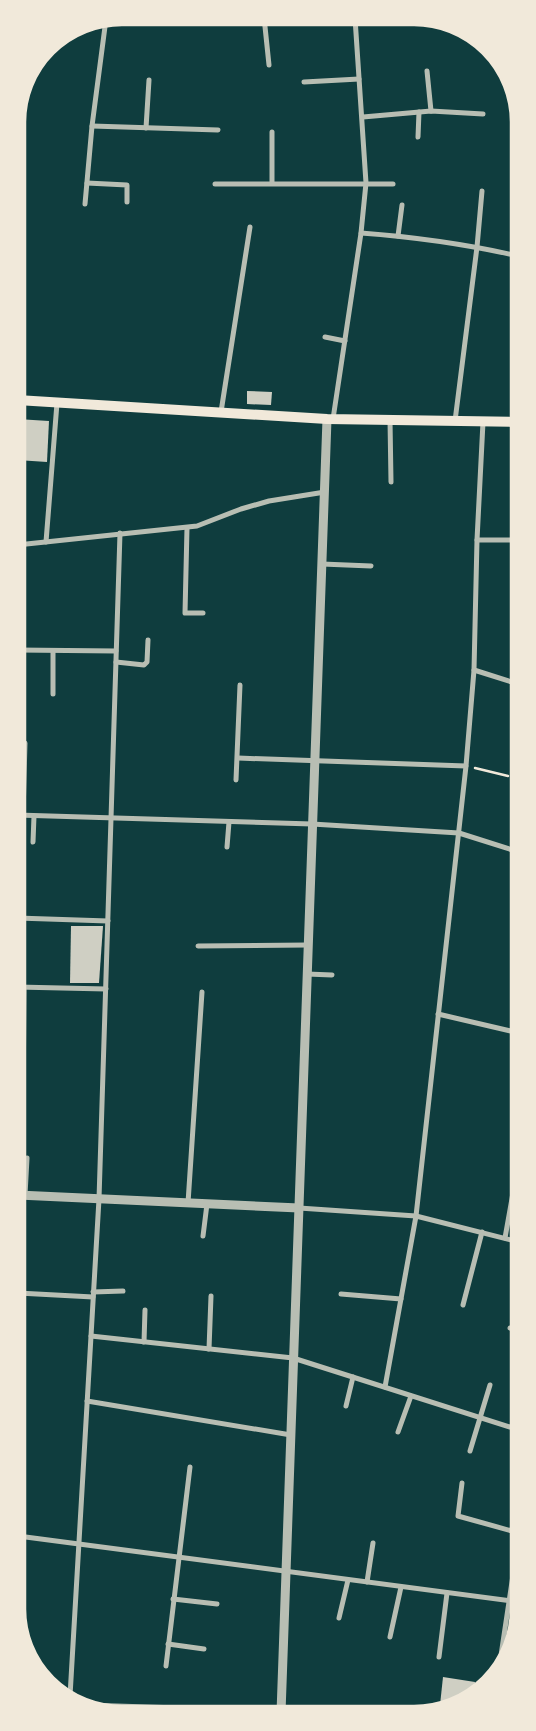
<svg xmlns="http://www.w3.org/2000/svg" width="536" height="1731" font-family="'Open Sans',sans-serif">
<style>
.building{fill:#cfcfc3}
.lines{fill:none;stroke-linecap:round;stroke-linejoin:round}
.path{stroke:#f1e9da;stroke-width:2.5}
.minor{stroke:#b8beb3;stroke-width:5}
.tertiary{stroke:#b8beb3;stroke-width:9}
.secondary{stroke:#f1e9da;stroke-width:10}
.rim{fill:none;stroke:#f1e9da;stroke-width:2.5}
</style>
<rect width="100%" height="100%" fill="#0f3d3e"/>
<g class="building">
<polygon points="247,391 272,392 271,405 247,404"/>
<polygon points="17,419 49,421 47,462 17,460"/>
<polygon points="71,926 103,926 99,983 70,983"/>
<polygon points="443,1677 475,1682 474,1690 449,1704 440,1705"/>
</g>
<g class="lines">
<polyline class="path" points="475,768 508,776"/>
<g class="minor">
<polyline points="264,17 269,65"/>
<polyline points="355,23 382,20"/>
<polyline points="491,51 491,53"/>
<polyline points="427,71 431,111"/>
<polyline points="304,82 359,79"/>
<polyline points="363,117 431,111 483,114"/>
<polyline points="92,126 218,130"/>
<polyline points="146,128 149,80"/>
<polyline points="418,137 419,112"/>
<polyline points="87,183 127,185 127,202"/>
<polyline points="272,183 272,132"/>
<polyline points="215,184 393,184"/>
<polyline points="85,204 92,126 106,19"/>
<path d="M361,233C414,237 466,244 518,256"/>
<polyline points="398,236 402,205"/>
<polyline points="325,337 345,341"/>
<polyline points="221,412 250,227"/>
<polyline points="333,419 361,233 366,183 355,18"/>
<polyline points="390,420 391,482"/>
<polyline points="455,421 477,247 482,191"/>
<polyline points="187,528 185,613 203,613"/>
<polyline points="477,540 518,540"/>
<polyline points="46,542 57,403"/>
<polyline points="17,545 197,526 241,509 269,501 325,492"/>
<polyline points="322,564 371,566"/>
<polyline points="17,650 116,651"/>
<polyline points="53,651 53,694"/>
<polyline points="116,662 144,665 147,662 148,640"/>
<polyline points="474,670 518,684"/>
<polyline points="238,758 466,766"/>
<polyline points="236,780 240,685"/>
<polyline points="17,815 312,824 459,833 519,852"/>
<polyline points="23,815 25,743"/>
<polyline points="33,842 34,816"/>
<polyline points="227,847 229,822"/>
<polyline points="17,918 108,921"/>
<polyline points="198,946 308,945"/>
<polyline points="307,974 332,975"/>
<polyline points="17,987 106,989"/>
<polyline points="438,1014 519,1033"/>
<polyline points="23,1109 24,988"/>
<polyline points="25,1195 27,1158"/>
<polyline points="188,1203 202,992"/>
<polyline points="299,1208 416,1216 519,1242"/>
<polyline points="203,1236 207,1204"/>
<polyline points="505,1238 519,1159"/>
<polyline points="93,1292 123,1291"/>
<polyline points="18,1293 93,1297"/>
<polyline points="341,1294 401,1299"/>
<polyline points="463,1305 482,1232"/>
<polyline points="510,1328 519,1330"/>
<polyline points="91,1336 293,1358 519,1430"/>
<polyline points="144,1342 145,1310"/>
<polyline points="209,1349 211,1296"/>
<polyline points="385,1387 416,1216 466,766 474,670 477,540 483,422"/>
<polyline points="87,1401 291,1435"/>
<polyline points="346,1406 353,1377"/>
<polyline points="398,1432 411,1396"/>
<polyline points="470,1451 490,1385"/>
<polyline points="462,1483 458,1516 519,1533"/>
<polyline points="18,1536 520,1602"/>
<polyline points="367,1582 373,1543"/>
<polyline points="173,1599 217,1604"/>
<polyline points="339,1618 348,1580"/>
<polyline points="390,1637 401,1587"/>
<polyline points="168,1644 204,1649"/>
<polyline points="439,1657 447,1593"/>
<polyline points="500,1662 519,1535"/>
<polyline points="166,1666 190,1467"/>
<polyline points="70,1696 99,1199 120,533"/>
<polyline points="86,1705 336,1713"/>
</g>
<g class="tertiary">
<polyline points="18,1195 299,1208"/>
<polyline points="281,1713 327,419"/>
</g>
<polyline class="secondary" points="17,400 327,419 518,422"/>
</g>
<path d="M0 0H536V1731H0ZM122 25H414A97 97 0 0 1 511 122V1609A97 97 0 0 1 414 1706H122A97 97 0 0 1 25 1609V122A97 97 0 0 1 122 25Z" fill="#f1e9da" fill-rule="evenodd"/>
<path class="rim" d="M122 25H414A97 97 0 0 1 511 122V1609A97 97 0 0 1 414 1706H122A97 97 0 0 1 25 1609V122A97 97 0 0 1 122 25Z"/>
</svg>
